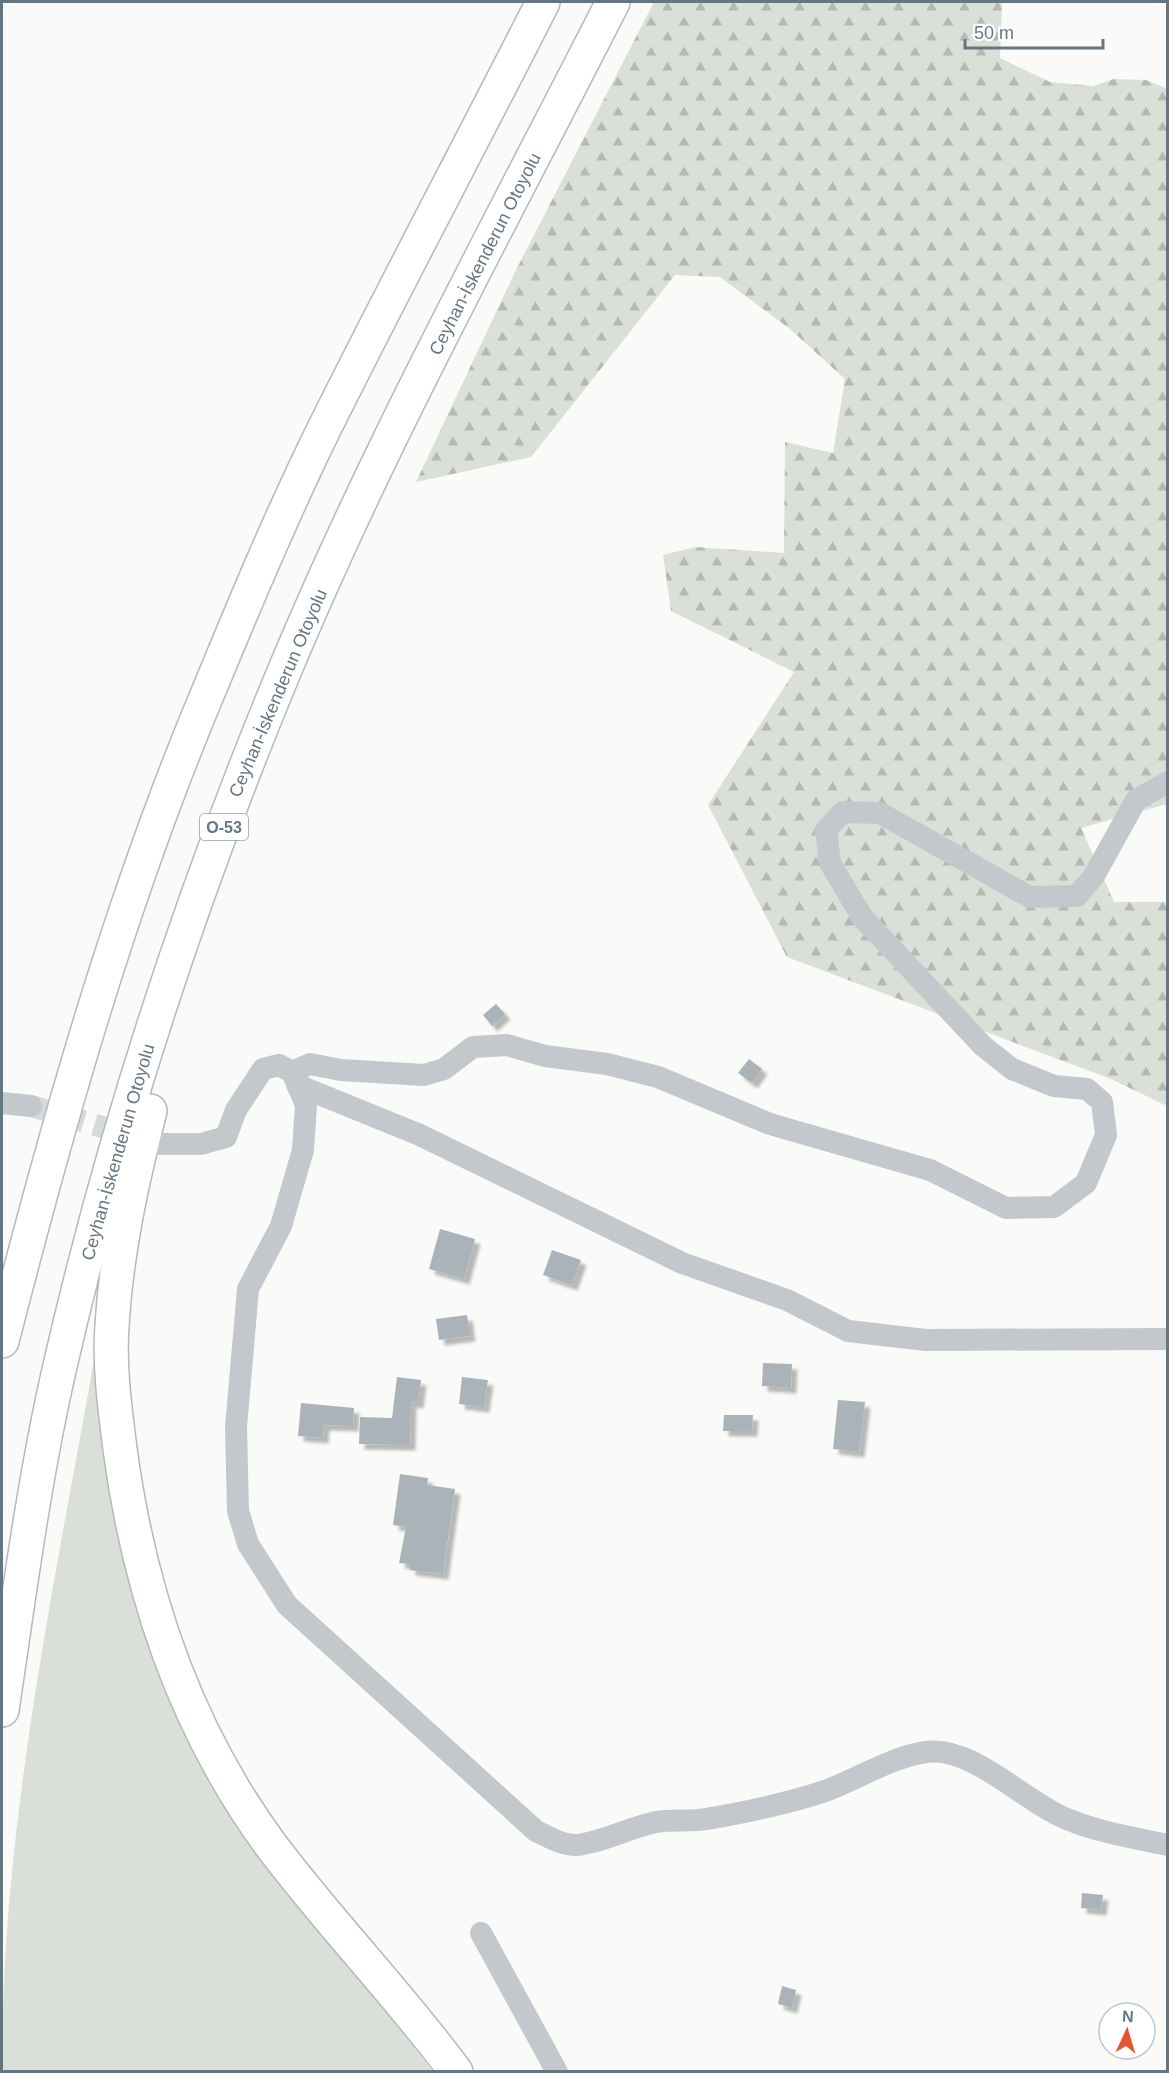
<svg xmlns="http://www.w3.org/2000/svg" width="1169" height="2073" font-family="Helvetica,sans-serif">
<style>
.green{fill:#dadfd7}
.forest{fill:url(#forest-firs)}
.building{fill:#aab3b9;filter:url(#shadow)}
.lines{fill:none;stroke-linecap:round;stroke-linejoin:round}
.minor-tunnel{stroke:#d5d9db;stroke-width:22;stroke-dasharray:22 11;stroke-linecap:butt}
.highway-casing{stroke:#b4b9bd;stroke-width:36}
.minor{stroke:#c3c8cc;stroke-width:22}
.highway{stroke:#fff;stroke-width:33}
.labels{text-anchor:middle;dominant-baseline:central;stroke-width:6;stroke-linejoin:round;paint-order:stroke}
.shield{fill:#fff;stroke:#939fa8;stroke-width:1.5}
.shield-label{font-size:16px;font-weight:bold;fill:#657683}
.street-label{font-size:18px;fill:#657683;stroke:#fff}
</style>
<defs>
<pattern id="forest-firs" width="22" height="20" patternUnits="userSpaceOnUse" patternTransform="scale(1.5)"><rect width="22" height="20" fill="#dadfd7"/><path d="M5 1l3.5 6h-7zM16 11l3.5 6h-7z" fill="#b4b9b4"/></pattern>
<filter id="shadow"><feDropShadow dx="5.5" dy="5.5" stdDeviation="1.5" flood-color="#0004"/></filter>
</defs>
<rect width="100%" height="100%" fill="#fafaf8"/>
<path class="green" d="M97,1343L144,1624L163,1682L282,1882L383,2006L432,2071L2,2072C1,1826 55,1583 97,1343Z"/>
<polygon class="forest" points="654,2 1002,2 1000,58 1050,82 1093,86 1114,79 1146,80 1167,89 1167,804 1081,828 1114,902 1167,902 1167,1106 1111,1079 787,957 708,805 794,672 671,611 663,555 695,547 784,553 785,442 833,453 845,379 790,329 720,277 675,275 531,457 416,482 516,270"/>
<g class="building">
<polygon points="496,1004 505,1014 492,1026 483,1015"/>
<polygon points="749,1059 762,1069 752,1083 738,1073"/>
<polygon points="440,1229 475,1239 464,1279 429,1269"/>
<polygon points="552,1250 581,1260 572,1285 543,1275"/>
<polygon points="467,1315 470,1336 439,1340 436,1319"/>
<polygon points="763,1363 792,1364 791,1388 762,1386"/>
<polygon points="397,1377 421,1380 418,1403 411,1402 410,1445 359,1444 360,1417 392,1418"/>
<polygon points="462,1377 488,1380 484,1407 459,1404"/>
<polygon points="838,1400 865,1402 859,1452 833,1449"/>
<polygon points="301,1403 354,1408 353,1426 324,1425 323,1438 298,1436"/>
<polygon points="724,1415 753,1415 752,1431 723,1431"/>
<polygon points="400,1474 428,1478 427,1485 455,1489 443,1574 410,1570 410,1564 399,1563 406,1527 393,1525"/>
<polygon points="1082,1893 1103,1895 1101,1910 1081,1908"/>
<polygon points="782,1986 796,1990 792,2008 778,2004"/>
</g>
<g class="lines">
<polyline class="minor-tunnel" points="31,1106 133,1136"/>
<defs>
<g id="highway">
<path d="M150,1111C132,1181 116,1254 112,1326C109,1367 115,1409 120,1449C139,1590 185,1728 270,1844C329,1923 398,1993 456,2072"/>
<path d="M2,1341C59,1118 122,895 212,683C247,598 283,512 324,429C395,286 471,144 543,2"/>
<path d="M2,1710C19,1596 34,1479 60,1366C111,1143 182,923 268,711C366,467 494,236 613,2"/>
</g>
</defs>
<use href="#highway" class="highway-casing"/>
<g class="minor">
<polyline points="292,1072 310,1064 341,1070 424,1075 444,1069 473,1047 507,1045 545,1056 607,1064 658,1077 770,1124 930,1170 1006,1208 1054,1207 1086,1183 1106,1135 1102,1102 1087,1089 1054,1086 1012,1069 983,1046 862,917 830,863 826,830 843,812 880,813 1030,897 1077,896 1094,876 1136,800 1168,782"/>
<polyline points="297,1085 420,1135 682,1263 787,1300 848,1331 926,1340 1168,1339"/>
<polyline points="2,1103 31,1106"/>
<path d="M160,1144H201L226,1137L236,1110L263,1069L279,1065L292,1072L306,1105L303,1150L281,1226L248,1289L236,1427L238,1511L248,1544L287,1605L536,1831C551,1838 566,1848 583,1844C608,1840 631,1827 656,1822C673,1819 689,1822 706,1819C739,1814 793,1802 825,1791C858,1779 891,1757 926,1752C972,1745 1024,1802 1067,1819C1098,1832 1134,1838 1168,1845"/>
<polyline points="481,1933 557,2072"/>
</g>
<use href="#highway" class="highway"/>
</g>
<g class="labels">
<rect class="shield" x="200" y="814" width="48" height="26" rx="4.5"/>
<g class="shield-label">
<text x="224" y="827">O-53</text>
</g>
<g class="street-label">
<text transform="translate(485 254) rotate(-63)">Ceyhan-İskenderun Otoyolu</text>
<text transform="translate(278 693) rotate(-67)">Ceyhan-İskenderun Otoyolu</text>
<text transform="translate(118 1152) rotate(-74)">Ceyhan-İskenderun Otoyolu</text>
</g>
</g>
<rect width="1169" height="2073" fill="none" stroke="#657683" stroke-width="6"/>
<g transform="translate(1127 2031) rotate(4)"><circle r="28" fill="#ffffff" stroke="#c1c8cd" stroke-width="1.5"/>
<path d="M0-4.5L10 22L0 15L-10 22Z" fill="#e4572e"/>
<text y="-9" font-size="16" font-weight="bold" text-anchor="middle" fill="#657683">N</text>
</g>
<path d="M965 39v9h138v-9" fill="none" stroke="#657683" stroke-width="3"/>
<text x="974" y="39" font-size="18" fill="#657683" stroke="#ffffff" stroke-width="4.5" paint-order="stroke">50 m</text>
</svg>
